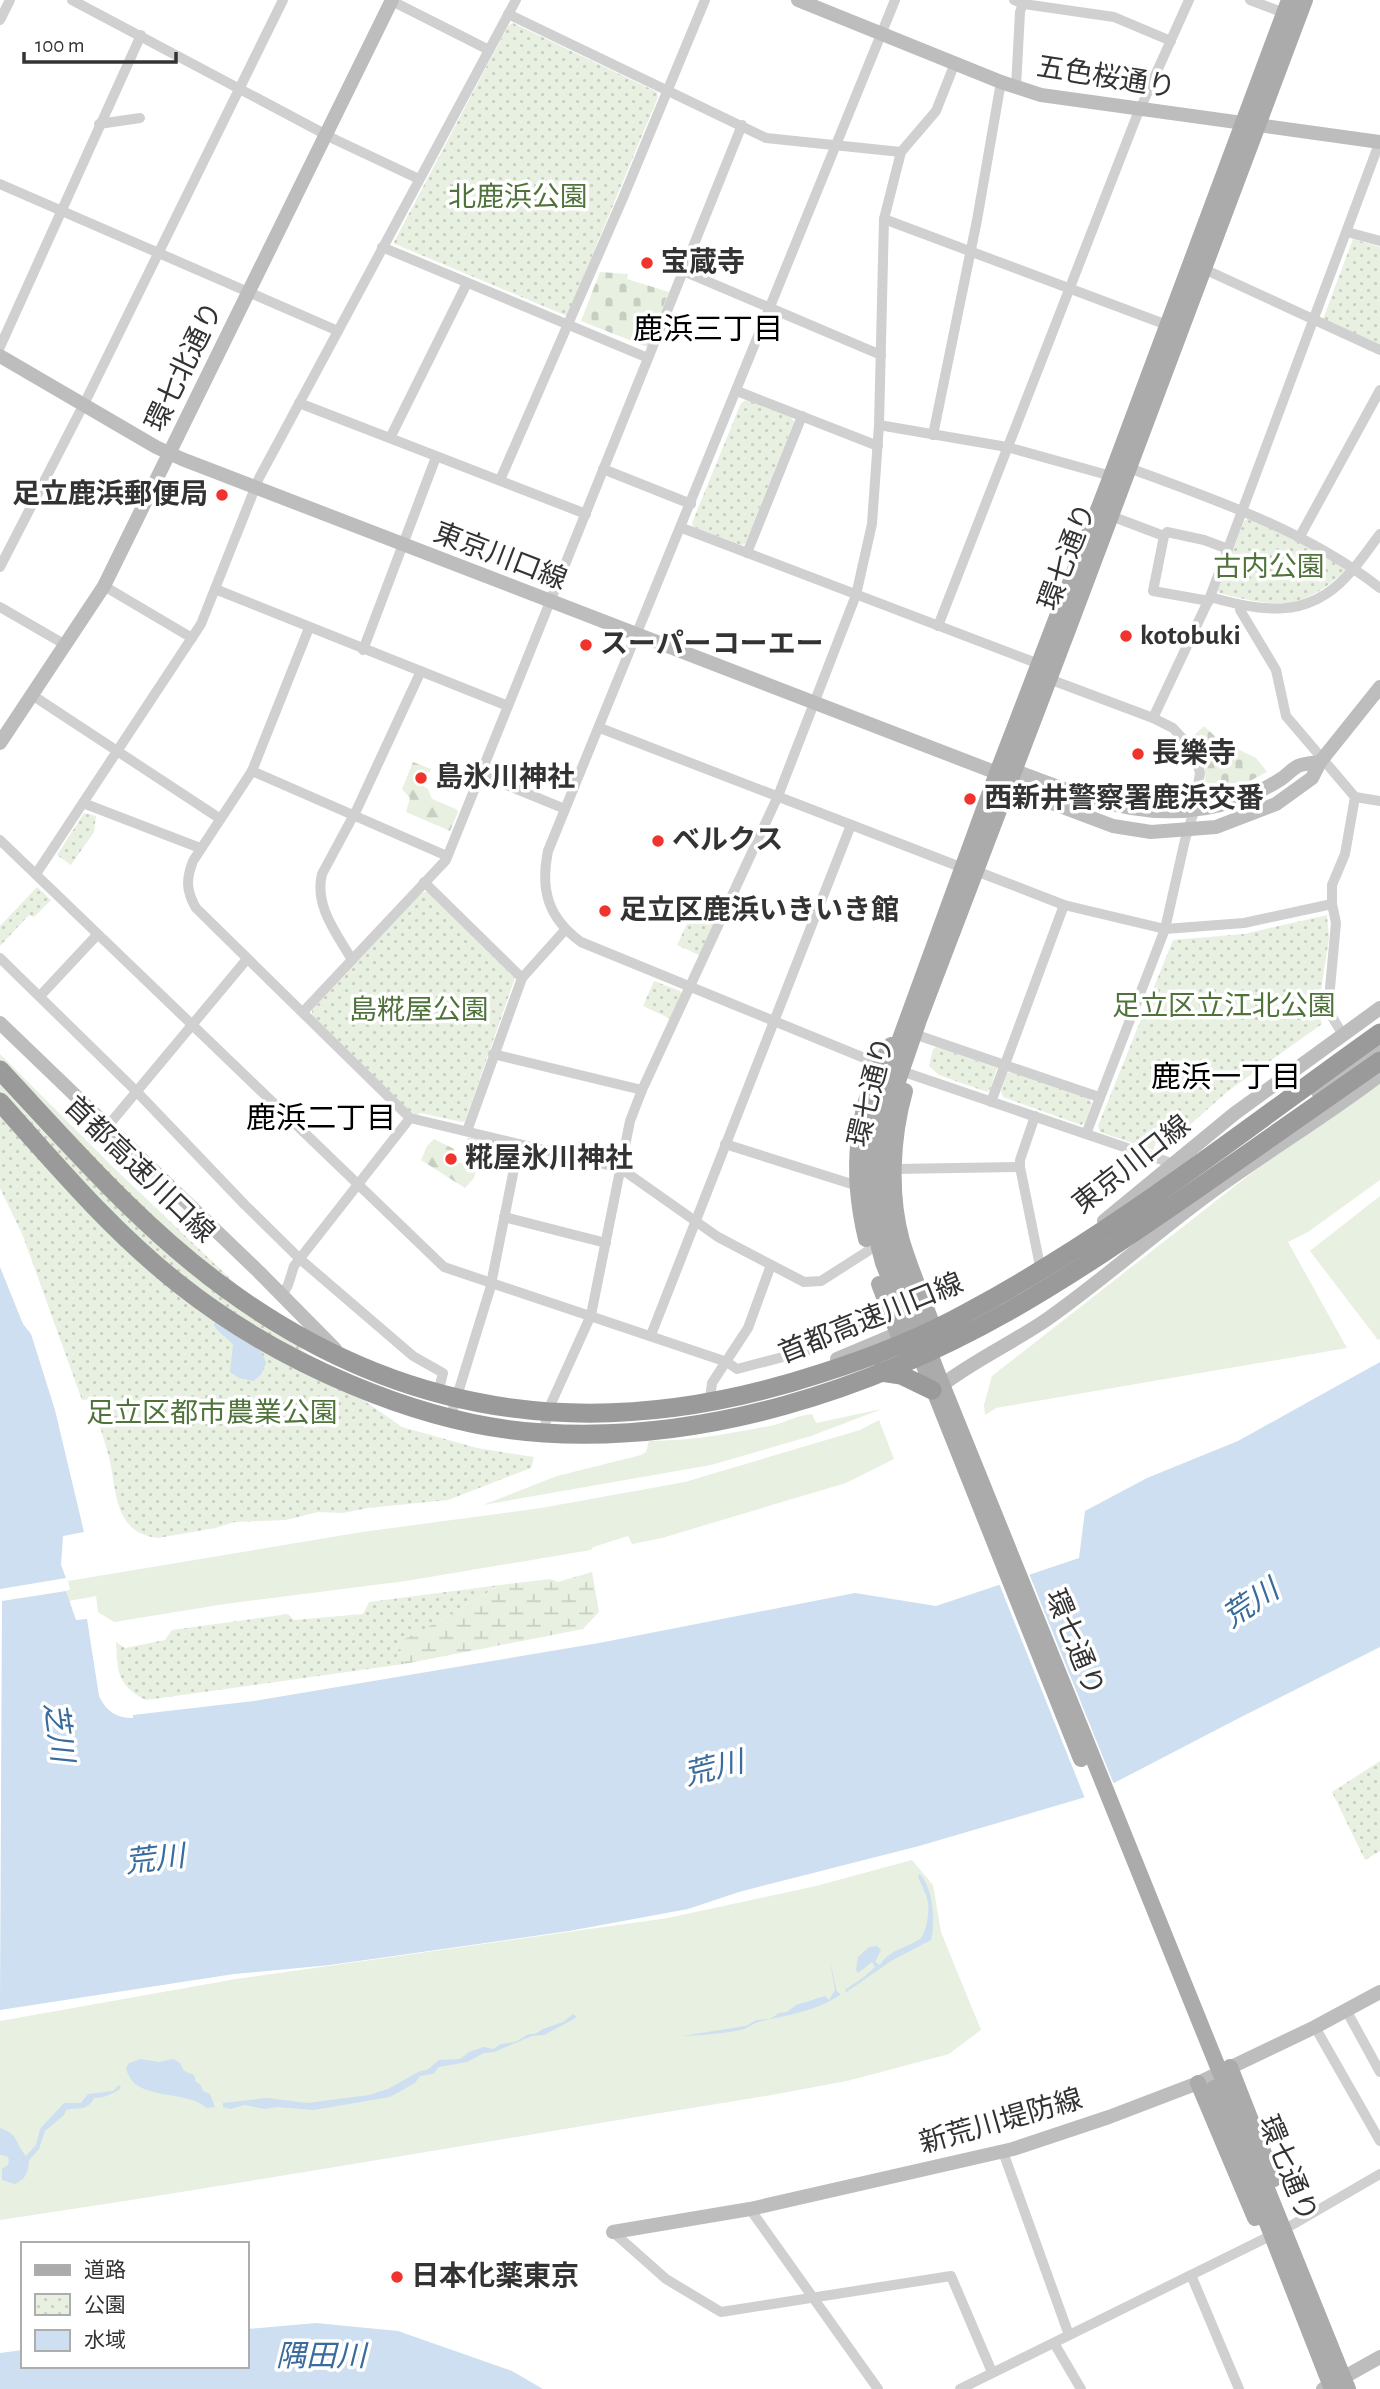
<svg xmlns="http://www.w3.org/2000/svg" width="1380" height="2389" font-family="'Alegreya Sans','Noto Sans JP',sans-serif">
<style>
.green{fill:#e8f0e1}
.forest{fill:url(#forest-firs)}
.wetland{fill:url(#wetland-marsh)}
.cemetery{fill:url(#cemetery-stones)}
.park{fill:url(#park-dots)}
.water{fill:#cddff0}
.pier{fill:#fff}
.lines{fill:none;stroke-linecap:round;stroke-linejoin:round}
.street{stroke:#d0d0d0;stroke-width:10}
.secondary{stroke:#bdbdbd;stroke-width:14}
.primary{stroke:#ababab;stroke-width:16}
.highway{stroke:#9a9a9a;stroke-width:19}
.poi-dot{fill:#f1332e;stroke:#fff;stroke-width:2.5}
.labels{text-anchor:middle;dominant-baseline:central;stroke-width:7;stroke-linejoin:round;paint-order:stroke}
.street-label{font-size:28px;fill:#333;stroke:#fff}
.park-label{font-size:28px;fill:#50733c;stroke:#fff}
.poi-label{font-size:28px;font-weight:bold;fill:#333;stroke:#fff;text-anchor:start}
.neighbourhood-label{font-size:30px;fill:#000;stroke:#fff}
.water-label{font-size:30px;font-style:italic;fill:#396c9d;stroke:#fff}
</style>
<defs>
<pattern id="forest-firs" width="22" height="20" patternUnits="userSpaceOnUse" patternTransform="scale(1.75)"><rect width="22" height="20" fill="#e8f0e1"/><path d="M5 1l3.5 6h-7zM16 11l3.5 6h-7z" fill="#c7cec2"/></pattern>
<pattern id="wetland-marsh" width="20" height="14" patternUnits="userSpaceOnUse" patternTransform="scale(1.75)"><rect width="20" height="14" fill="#e8f0e1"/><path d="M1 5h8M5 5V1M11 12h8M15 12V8" fill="none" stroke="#c7cec2"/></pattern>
<pattern id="cemetery-stones" width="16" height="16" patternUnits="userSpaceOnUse" patternTransform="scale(1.75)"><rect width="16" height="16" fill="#e8f0e1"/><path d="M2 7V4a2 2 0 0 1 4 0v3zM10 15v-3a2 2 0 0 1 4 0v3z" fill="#c7cec2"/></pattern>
<pattern id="park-dots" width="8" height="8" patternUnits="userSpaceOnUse" patternTransform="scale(1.75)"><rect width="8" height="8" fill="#e8f0e1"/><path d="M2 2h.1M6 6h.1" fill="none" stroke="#c7cec2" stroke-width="1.8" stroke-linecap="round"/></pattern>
</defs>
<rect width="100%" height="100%" fill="#fff"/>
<g class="green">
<polygon points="1380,1081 1380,1180 1308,1232 1288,1242 1347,1348 996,1408 985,1415 984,1405 992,1376 1267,1161"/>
<polygon points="1380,1196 1380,1339 1378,1340 1310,1251"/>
<path d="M882,1409L811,1436L711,1465L483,1505L557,1476L641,1455L646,1452L649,1441C693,1441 727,1434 770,1426C785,1423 797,1415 812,1414L816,1423Z"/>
<polygon points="879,1420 894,1459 846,1483 662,1538 632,1544 628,1536 593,1547 591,1550 406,1581 225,1604 114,1622 98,1612 96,1596 69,1601 66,1591 70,1589 68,1581 362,1532 541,1508 685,1482 860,1430"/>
<path d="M912,1860L933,1885L941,1932L981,2030L949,2054L847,2081L766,2096C511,2137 256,2182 0,2220V2021L236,1979L668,1918L816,1886Z"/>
</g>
<g class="forest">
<polygon points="413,762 431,769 429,773 426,772 421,784 428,789 432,799 456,809 458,812 450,831 406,812 410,798 402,789"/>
<path d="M472,1137L511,1147L513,1150L509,1162L488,1158L483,1166L477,1168L474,1178L465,1188L421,1160L427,1146L434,1139L454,1149L455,1162C476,1165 470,1166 486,1153L489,1152L496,1157L505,1155V1151L501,1149L483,1152L469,1150L466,1143L468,1138Z"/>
</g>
<polygon class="wetland" points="592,1572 599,1612 583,1629 404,1664 397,1648 399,1642 409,1635 441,1620 500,1585 551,1579 558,1582"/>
<g class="cemetery">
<polygon points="600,272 628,274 627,279 669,292 647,347 581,321"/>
<path d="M1204,726L1219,740L1256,758L1267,772L1246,783L1207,794L1203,790C1209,771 1202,754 1191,738Z"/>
</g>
<g class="park">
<polygon points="513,23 657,92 658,97 567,316 395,244 394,242 508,26"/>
<polygon points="1353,239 1380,247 1380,345 1323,319"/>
<polygon points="746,400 791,417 794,422 745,544 741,545 693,527 692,523 741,403"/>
<path d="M1249,518L1345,566V571C1299,613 1276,607 1219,593L1218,590L1244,521Z"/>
<polygon points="84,813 96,816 94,832 71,865 57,855"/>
<polygon points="37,887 51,900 34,917 29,915 0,946 0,926"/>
<polygon points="429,891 515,978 465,1121 462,1122 421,1113 416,1115 409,1111 312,1017 312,1010 422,893"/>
<polygon points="692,913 715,923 699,955 677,945"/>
<polygon points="1327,915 1329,938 1318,1010 1322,1024 1228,1091 1175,1138 1160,1133 1153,1150 1100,1132 1098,1126 1173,940 1244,934"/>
<polygon points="654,981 680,991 682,995 671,1019 643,1006"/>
<polygon points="937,1047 997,1068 990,1090 987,1092 939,1075 929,1066 933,1049"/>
<path d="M0,1054L113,1167L259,1306L314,1361L356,1395L402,1427L477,1448L534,1457L531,1468L448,1500L368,1508L343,1513L318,1512L286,1520L235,1522L215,1528L158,1538C113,1533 117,1490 109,1457C104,1438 97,1419 92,1399L82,1400L23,1236L0,1188Z"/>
<polygon points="1011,1072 1089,1098 1092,1103 1085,1122 1081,1125 1003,1097 1001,1091 1007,1073"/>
<path d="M500,1585L441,1620L399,1642L397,1648L404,1664L146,1700C116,1685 118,1671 116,1642L125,1648L165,1640L172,1630L288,1614L294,1620L363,1614L369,1602Z"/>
<polygon points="1380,1761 1380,1851 1365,1860 1332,1792"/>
</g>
<g class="water">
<polygon points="0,1267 23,1324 31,1334 55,1410 84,1532 63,1536 61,1565 66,1578 0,1589"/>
<path d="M215,1322L261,1351L266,1363L261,1375L253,1381L239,1378L230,1372L233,1345C227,1336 219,1335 214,1325Z"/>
<path d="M1380,1362V1647L1243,1716L1089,1796L919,1846L739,1892L688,1909L569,1931L330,1965L234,1974L0,2010L2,1601L66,1591L76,1620L87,1619L99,1696C106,1711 116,1718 133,1718V1715L254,1701L599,1643L855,1593L936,1606L1079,1558L1085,1511L1147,1478L1238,1441Z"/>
<path d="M919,1874C933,1885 936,1923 931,1940L891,1961L845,1993L846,1989C854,1984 868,1975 875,1967L872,1962L858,1973L856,1970L858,1957L869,1947L877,1946L881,1950L875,1962L880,1965C890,1949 905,1949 920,1939C926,1935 930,1909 928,1903C927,1895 921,1884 918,1877Z"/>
<path d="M830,1961L837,1992L841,1994C818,2011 787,2015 758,2022C754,2023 749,2027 744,2029C724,2034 702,2035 682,2036L746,2026L757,2020L770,2019L779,2013L787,2012L796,2005L825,1996L829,2000L835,1990Z"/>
<polygon points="573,2014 577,2017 574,2019 544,2035 532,2036 494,2052 484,2053 467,2062 439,2067 433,2074 420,2076 415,2083 390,2097 314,2110 277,2107 264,2109 245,2105 230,2109 223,2107 223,2103 267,2098 307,2103 369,2095 388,2089 420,2071 427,2070 439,2060 460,2059 469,2052 484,2047 493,2049 501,2044 515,2042 529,2034 535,2034 543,2029 563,2022"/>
<path d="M141,2059L159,2062L173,2059L180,2063L184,2071L194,2075L196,2082L200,2084L203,2091L210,2094L215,2107L207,2108C184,2088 134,2103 126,2068L129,2063Z"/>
<path d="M119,2085L121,2088C113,2094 104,2098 94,2098C87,2112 77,2107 66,2110L64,2115L45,2131L39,2149L29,2160C28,2172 27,2178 15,2184L2,2180V2169L8,2165L9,2160L7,2156L0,2155V2128C19,2134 15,2144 26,2156L36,2145L40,2129L64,2103H81L88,2094L113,2091Z"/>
<polygon points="316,2323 398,2331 512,2371 543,2389 0,2389 0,2353 23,2350 23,2366 247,2366 247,2329"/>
</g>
<polygon class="pier" points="1028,1571 1115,1787 1086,1801 998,1581"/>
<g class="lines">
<g class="street">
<polyline points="72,0 336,140 419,179"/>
<polyline points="390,0 489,50"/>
<polyline points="1014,0 1024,4 1114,17 1171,41"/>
<polyline points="1250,0 1284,13"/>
<polyline points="508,14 766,138 901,152"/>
<polyline points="0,20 10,0"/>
<polyline points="1016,87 1020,12 1024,0"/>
<polyline points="99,124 140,118"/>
<polyline points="0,184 338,331"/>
<polyline points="884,219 1167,325"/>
<polyline points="1347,232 1380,241"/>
<polyline points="382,247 648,358"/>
<polyline points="1204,269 1380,350"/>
<polyline points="683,271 881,355"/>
<polyline points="0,347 141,35"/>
<polyline points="737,391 878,446"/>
<polyline points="299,403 586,514"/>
<polyline points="879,425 1007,447 1111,476"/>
<polyline points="933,435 977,220 1001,82"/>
<polyline points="390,438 467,283"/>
<path d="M1129,468C1216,500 1307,531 1380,588"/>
<polyline points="603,469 691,504"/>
<polyline points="500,480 623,198 705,0"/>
<polyline points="1111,516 1164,536 1153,591 1209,601"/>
<polyline points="682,528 1039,664"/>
<polyline points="1164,536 1167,532 1204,540 1228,549"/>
<polyline points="1299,538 1380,390"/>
<polyline points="747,553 802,416"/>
<polyline points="0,567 89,394 283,0"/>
<polyline points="104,586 192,638"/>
<polyline points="215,589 508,706"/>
<path d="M1210,597C1261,611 1306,620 1346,577C1359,564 1369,548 1380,534"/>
<polyline points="1240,606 1240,610 1276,670 1286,716 1355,797 1345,854 1332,885 1332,904 1336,923 1328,1010 1343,1035"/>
<polyline points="0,607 64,644"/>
<polyline points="938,626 1136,118 1189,0"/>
<path d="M309,628L252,771L193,861C186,879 186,891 196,908L410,1118L620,1168L718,1237L804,1282L821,1281L868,1251"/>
<polyline points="363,650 436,457"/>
<polyline points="1049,679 1153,718 1173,728 1194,751 1200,773 1194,811 1185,840 1165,929 1086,1134"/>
<polyline points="32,695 219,818"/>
<polyline points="1153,718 1210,597 1380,141"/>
<polyline points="600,728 963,868"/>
<polyline points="252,771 447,856"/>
<polyline points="480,774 565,809"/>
<polyline points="1355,797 1380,801"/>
<polyline points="83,803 200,848"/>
<polyline points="0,840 444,1267 727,1362 737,1369 806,1351 889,1312"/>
<polyline points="976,871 1064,905 1165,929 1244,923 1332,904"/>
<polyline points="36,874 201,624 259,478 516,0"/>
<polyline points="424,882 522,978 467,1131"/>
<polyline points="0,958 137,1092 245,1205 300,1259 413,1356 443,1373 439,1389"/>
<path d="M352,960C337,934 314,906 322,874L357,809L421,671"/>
<polyline points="522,978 565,930"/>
<polyline points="40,996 97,935"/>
<polyline points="303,1012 446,860 742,125"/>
<polyline points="914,1034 1099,1097"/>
<polyline points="493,1054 642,1090"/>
<path d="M879,1064L581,942C548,918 540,890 548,851L895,0"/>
<polyline points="910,1074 1174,1164"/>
<polyline points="991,1102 1064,905"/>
<polyline points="1035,1116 1020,1160 1020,1167 1039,1261"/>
<polyline points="107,1127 247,959"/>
<polyline points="725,1144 858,1186"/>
<polyline points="894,1169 1020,1167"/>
<polyline points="504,1217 606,1243"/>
<polyline points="282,1296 288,1285 294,1266 410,1118"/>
<polyline points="651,1335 851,825"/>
<polyline points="710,1398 712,1383 748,1328 771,1265"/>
<polyline points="449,1422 490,1289 519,1144"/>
<polyline points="543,1434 549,1408 591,1315 630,1121 642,1090 778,796 856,595 872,524 879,425 884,219 901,152 936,111 955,63"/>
<polyline points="1346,2010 1380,2072"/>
<polyline points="1315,2027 1380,2141"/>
<polyline points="1003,2152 1069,2335"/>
<polyline points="750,2209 878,2389"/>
<polyline points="1292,2225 1380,2174"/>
<polyline points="613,2232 666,2279 721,2312 951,2276 992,2372"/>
<polyline points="1191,2275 1239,2389"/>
<polyline points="1054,2343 1081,2389"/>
<polyline points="960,2389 1264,2239"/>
</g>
<g class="secondary">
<polyline points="798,0 1001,82 1041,95 1380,142"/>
<polyline points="0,356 156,447 182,459 997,773 1007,786 1113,826 1151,832 1216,827 1276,804 1312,778 1320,762 1380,687"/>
<polyline points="0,743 104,586 392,0"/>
<path d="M1003,772L1013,770C1091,799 1154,828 1237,800C1253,795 1267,788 1281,779C1287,775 1292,769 1298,766C1304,763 1313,763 1320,762"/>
<polyline points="0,1023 259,1272 335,1349"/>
<polyline points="1318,1092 1380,1049"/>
<polyline points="1104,1221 1234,1114 1380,1008"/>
<polyline points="837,1359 906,1330"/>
<path d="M942,1385C975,1360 1012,1343 1046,1320C1103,1280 1154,1234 1210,1193C1266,1152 1325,1117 1380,1075"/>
<polyline points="613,2232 750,2209 1013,2149 1109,2117 1198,2083 1315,2027 1380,1992"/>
<polyline points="1323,2389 1380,2357"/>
</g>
<g class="primary">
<polyline points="1305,0 1068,630 919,1020 891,1102 881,1149 881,1182 885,1221 895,1260 937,1372 1348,2389"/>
<path d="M905,1091C892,1137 889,1194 902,1241C912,1274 926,1305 937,1338"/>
<path d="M866,1239C850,1173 854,1104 891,1045"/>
<polyline points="879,1284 901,1342"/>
<path d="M1081,1759L883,1263C863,1195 867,1137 889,1069L997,773L1111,476L1289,0"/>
<polyline points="1230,2067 1274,2179"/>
<polyline points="1198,2083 1255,2218"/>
<polyline points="1214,2088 1332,2389"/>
</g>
<g class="highway">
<path d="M0,1070C71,1146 140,1226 225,1288C409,1423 605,1444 819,1374C870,1358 921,1338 968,1312C1114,1234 1245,1129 1380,1033"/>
<path d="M0,1102C57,1166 112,1231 179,1284C276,1361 420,1426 544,1433C706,1443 869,1390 1009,1311C1074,1274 1135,1232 1197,1189C1258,1146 1319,1103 1380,1061"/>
<polyline points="881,1372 901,1375 932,1390"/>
</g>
</g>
<g class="poi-dot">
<circle cx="647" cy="263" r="7"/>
<circle cx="222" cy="495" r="7"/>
<circle cx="1126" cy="636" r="7"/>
<circle cx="586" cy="645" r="7"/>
<circle cx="1138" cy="754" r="7"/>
<circle cx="421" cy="778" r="7"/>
<circle cx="970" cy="799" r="7"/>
<circle cx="658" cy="841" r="7"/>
<circle cx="605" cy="911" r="7"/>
<circle cx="451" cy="1159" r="7"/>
<circle cx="397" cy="2277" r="7"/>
</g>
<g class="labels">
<g class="street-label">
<text transform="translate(1106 78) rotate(9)">五色桜通り</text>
<text transform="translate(185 367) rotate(-64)">環七北通り</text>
<text transform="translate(500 557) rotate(21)">東京川口線</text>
<text transform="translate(1068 557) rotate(-69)">環七通り</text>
<text transform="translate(872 1092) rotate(-76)">環七通り</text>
<text transform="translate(1132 1165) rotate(-38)">東京川口線</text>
<text transform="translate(139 1170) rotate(44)">首都高速川口線</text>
<text transform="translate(871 1319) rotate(-22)">首都高速川口線</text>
<text transform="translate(1074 1643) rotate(68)">環七通り</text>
<text transform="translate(1001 2122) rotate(-16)">新荒川堤防線</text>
<text transform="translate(1287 2169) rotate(68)">環七通り</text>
</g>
<g class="park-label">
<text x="518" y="198">北鹿浜公園</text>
<text x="1269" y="568">古内公園</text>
<text x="1224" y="1007">足立区立江北公園</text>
<text x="419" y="1011">島糀屋公園</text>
<text x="212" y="1414">足立区都市農業公園</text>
</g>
<g class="poi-label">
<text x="661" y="263">宝蔵寺</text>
<text x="208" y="495" text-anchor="end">足立鹿浜郵便局</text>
<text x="1140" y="636">kotobuki</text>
<text x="600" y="645">スーパーコーエー</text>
<text x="1152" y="754">長樂寺</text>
<text x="435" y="778">島氷川神社</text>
<text x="984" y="799">西新井警察署鹿浜交番</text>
<text x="672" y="841">ベルクス</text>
<text x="619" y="911">足立区鹿浜いきいき館</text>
<text x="465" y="1159">糀屋氷川神社</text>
<text x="411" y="2277">日本化薬東京</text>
</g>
<g class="neighbourhood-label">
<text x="708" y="330">鹿浜三丁目</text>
<text x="1226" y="1078">鹿浜一丁目</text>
<text x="321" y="1119">鹿浜二丁目</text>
</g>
<g class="water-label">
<text transform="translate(1251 1604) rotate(-34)">荒川</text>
<text transform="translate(58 1732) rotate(82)">芝川</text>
<text transform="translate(714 1769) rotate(-14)">荒川</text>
<text transform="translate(155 1860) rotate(-7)">荒川</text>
<text x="321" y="2357">隅田川</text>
</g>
</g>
<rect x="21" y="2242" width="228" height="126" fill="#ffffff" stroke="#adadad" stroke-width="2"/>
<rect x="35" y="2265" width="35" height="10" fill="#ababab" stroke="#adadad" stroke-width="2"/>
<text x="84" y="2277" font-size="21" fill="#333333">道路</text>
<rect x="35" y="2294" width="35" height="21" fill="url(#park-dots)" stroke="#adadad" stroke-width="2"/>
<text x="84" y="2312" font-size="21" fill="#333333">公園</text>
<rect x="35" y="2330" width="35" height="21" fill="#cddff0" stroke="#adadad" stroke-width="2"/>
<text x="84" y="2347" font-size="21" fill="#333333">水域</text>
<path d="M24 52v10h152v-10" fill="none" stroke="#333333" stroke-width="3.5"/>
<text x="35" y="52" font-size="21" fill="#333333" stroke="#ffffff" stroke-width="5" paint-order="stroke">100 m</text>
</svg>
